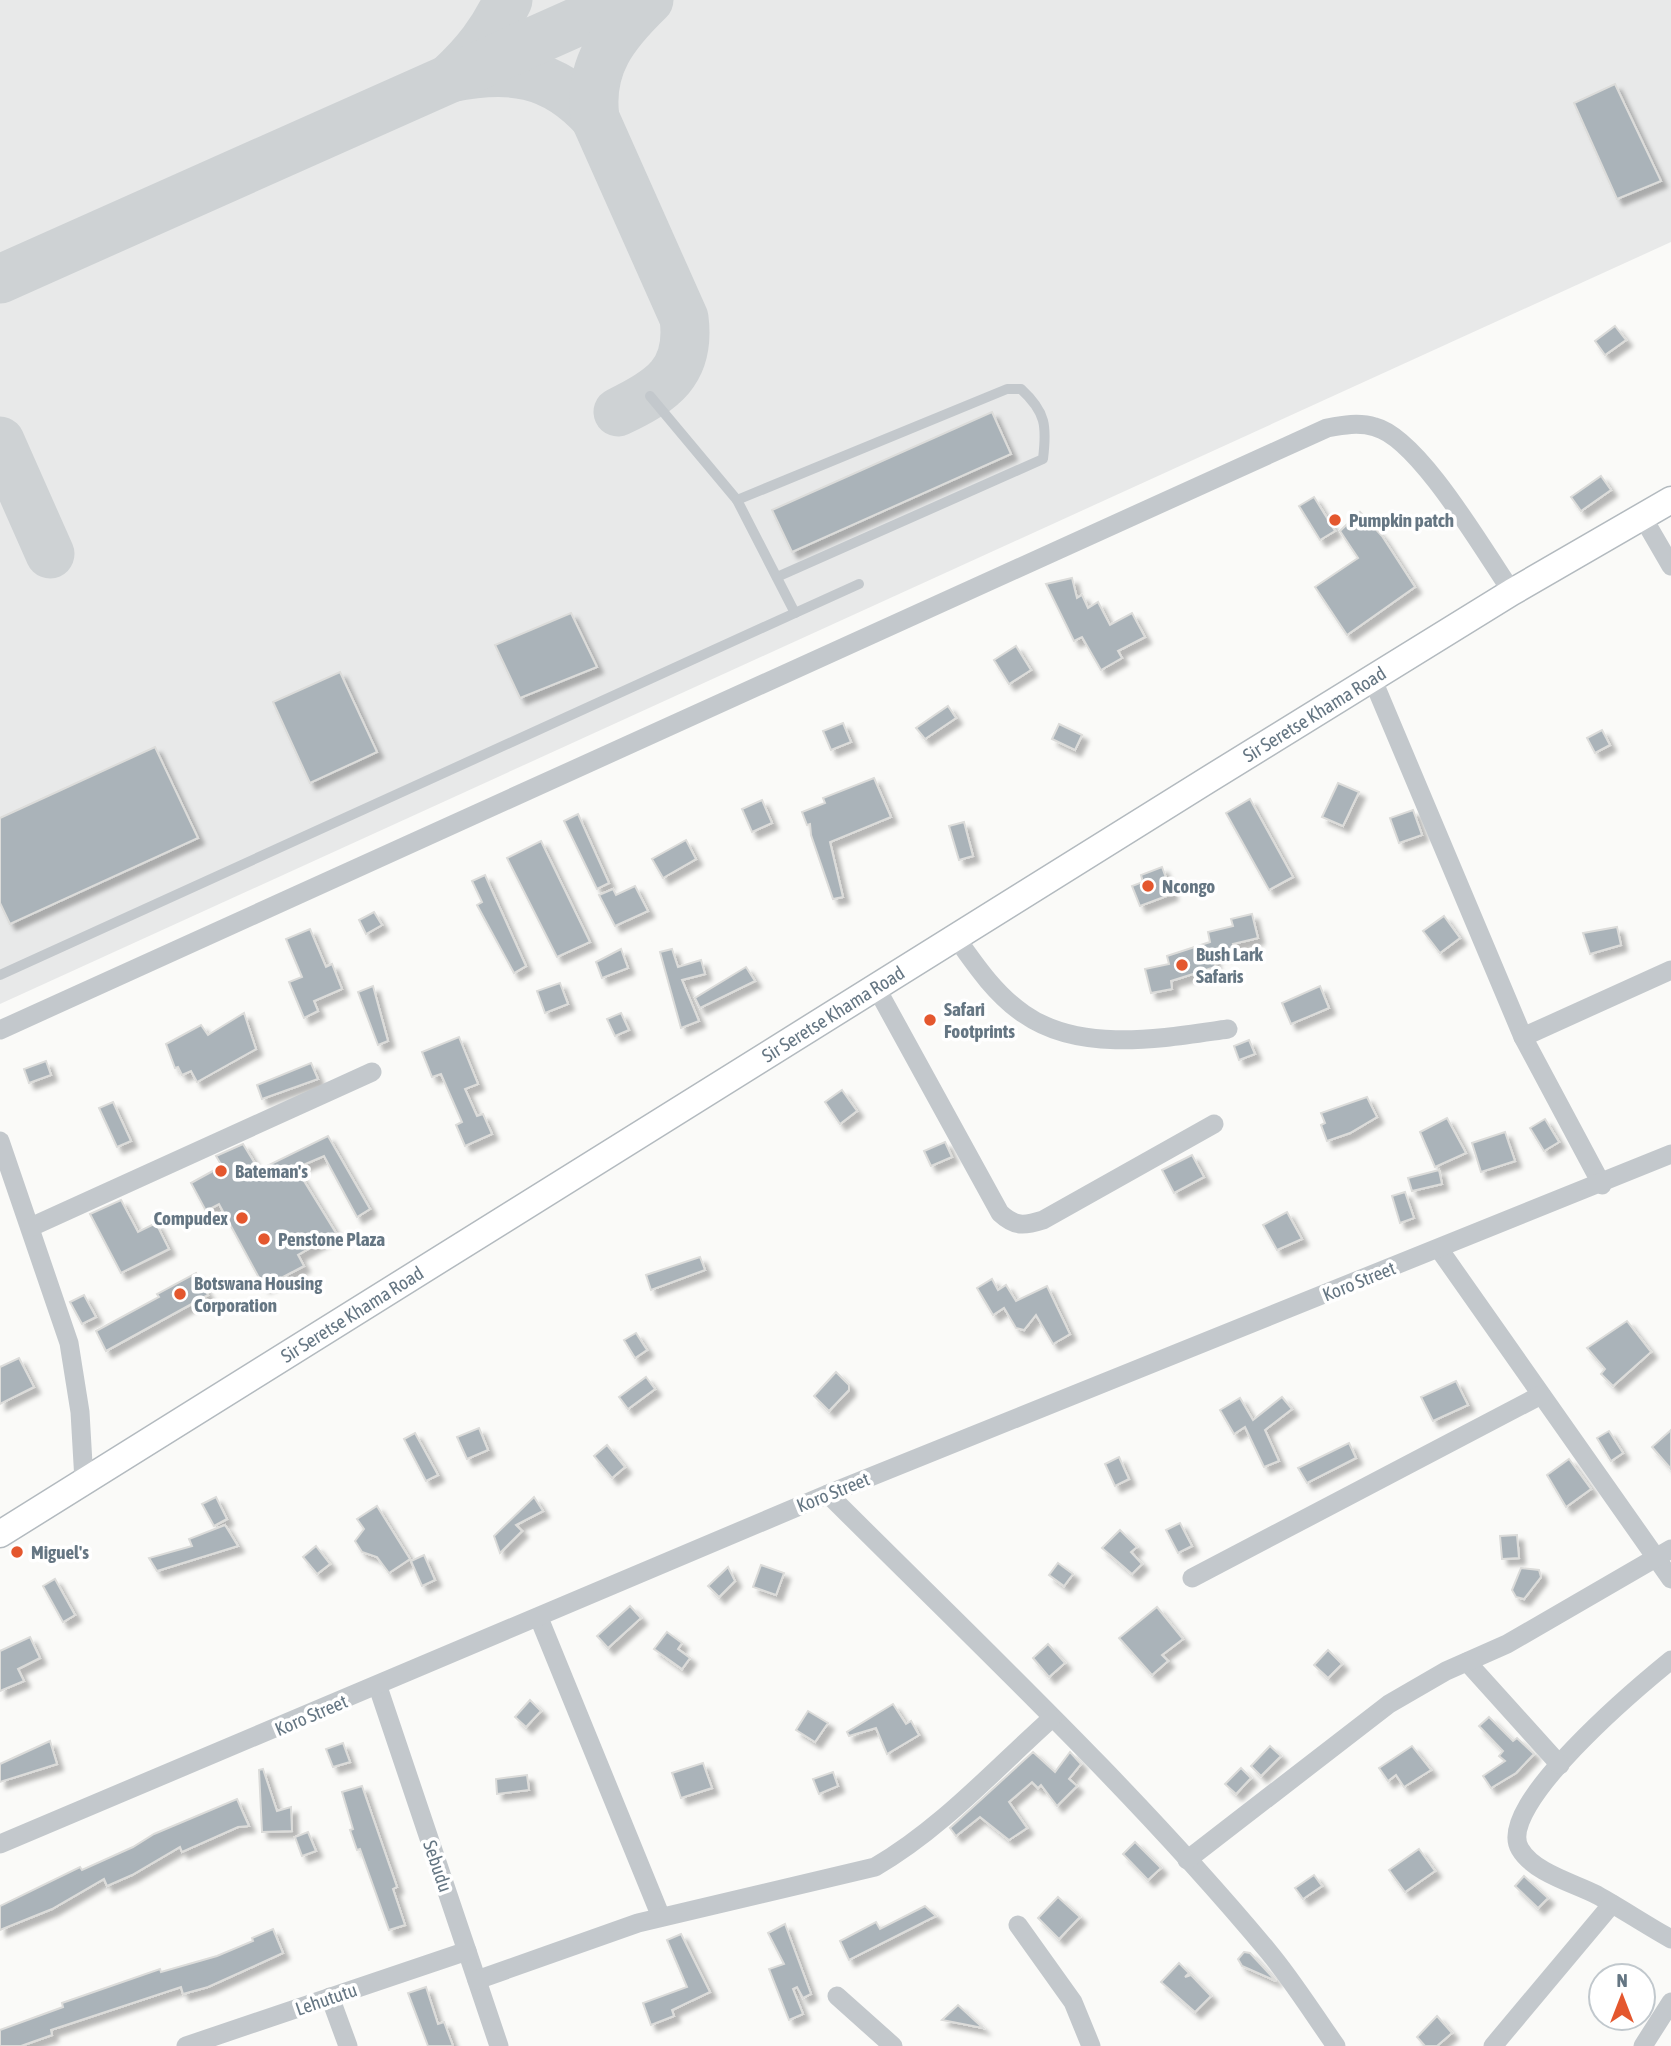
<svg xmlns="http://www.w3.org/2000/svg" width="1671" height="2046" font-family="'Asap Condensed',sans-serif">
<style>
.built{fill:#e8e9e9}
.lines{fill:none;stroke-linecap:round;stroke-linejoin:round}
.taxiway{stroke:#ced2d4;stroke-width:49}
.building{fill:#aab3b9;stroke:#dcdcda;stroke-width:2;filter:url(#shadow)}
.secondary-casing{stroke:#b3babf;stroke-width:29}
.service{stroke:#c3c8cc;stroke-width:10}
.minor{stroke:#c3c8cc;stroke-width:19}
.secondary{stroke:#fff;stroke-width:26}
.poi-dot{fill:#e4572e;stroke:#fff;stroke-width:2.5}
.labels{text-anchor:middle;dominant-baseline:central;stroke-width:7;stroke-linejoin:round;paint-order:stroke}
.poi-label{font-size:19px;font-weight:bold;fill:#657683;stroke:#fff;text-anchor:start}
.street-label{font-size:19px;fill:#657683;stroke:#fff}
</style>
<defs>
<filter id="shadow"><feDropShadow dx="6" dy="6" stdDeviation="2" flood-color="#0004"/></filter>
</defs>
<rect width="100%" height="100%" fill="#fafaf8"/>
<polygon class="built" points="0,0 1671,0 1671,242 0,1004"/>
<g class="lines">
<g class="taxiway">
<path d="M508,0C493,32 476,54 450,78C509,66 553,71 595,118"/>
<polyline points="0,279 626,0"/>
<path d="M618,412C662,391 691,372 684,318L595,118C588,66 614,34 649,0"/>
<polyline points="0,441 50,554"/>
</g>
</g>
<g class="building">
<polygon points="1615,84 1661,181 1617,199 1574,103"/>
<polygon points="1615,326 1626,340 1605,355 1595,341"/>
<polygon points="992,412 1011,454 792,552 772,510"/>
<polygon points="1601,476 1611,490 1581,511 1571,497"/>
<polygon points="1314,497 1335,531 1320,540 1299,506"/>
<polygon points="1360,512 1382,536 1415,587 1347,635 1315,587 1358,558 1340,531"/>
<polygon points="1072,578 1077,598 1082,595 1088,608 1098,602 1110,625 1132,613 1145,637 1118,651 1122,658 1101,670 1082,637 1074,641 1046,584"/>
<polygon points="571,613 597,667 520,698 495,645"/>
<polygon points="1016,646 1031,670 1009,684 994,660"/>
<polygon points="340,672 377,752 310,783 273,702"/>
<polygon points="948,706 956,718 925,739 916,728"/>
<polygon points="843,723 851,742 831,750 823,731"/>
<polygon points="1059,724 1082,735 1075,750 1052,739"/>
<polygon points="1602,730 1610,745 1595,753 1587,738"/>
<polygon points="155,747 198,838 10,924 0,903 0,818"/>
<polygon points="874,778 891,817 830,842 843,897 833,899 811,835 810,824 807,825 802,812 825,803 823,798"/>
<polygon points="1338,783 1359,792 1343,826 1322,817"/>
<polygon points="1250,799 1293,877 1269,890 1226,813"/>
<polygon points="762,800 772,823 752,832 742,809"/>
<polygon points="1413,810 1422,835 1399,843 1390,818"/>
<polygon points="578,814 609,883 597,889 564,821"/>
<polygon points="964,822 973,856 959,860 949,826"/>
<polygon points="686,840 696,859 663,878 652,859"/>
<polygon points="541,841 590,942 557,957 507,858"/>
<polygon points="1162,867 1172,894 1140,906 1132,886 1143,882 1141,875"/>
<polygon points="485,875 526,966 514,973 477,905 482,902 472,881"/>
<polygon points="635,886 648,911 615,926 599,895 613,889 616,895"/>
<polygon points="374,912 382,925 366,934 359,920"/>
<polygon points="1252,914 1258,938 1233,944 1235,952 1213,956 1215,967 1171,981 1172,989 1151,993 1145,969 1169,964 1167,956 1210,942 1208,932 1233,926 1231,919"/>
<polygon points="1444,916 1460,938 1440,953 1423,931"/>
<polygon points="1617,927 1621,945 1590,954 1583,933"/>
<polygon points="310,929 326,967 332,964 342,989 314,1001 318,1011 304,1018 289,982 302,977 286,939"/>
<polygon points="621,949 628,968 602,978 596,962"/>
<polygon points="672,949 678,967 701,960 705,974 682,980 699,1021 681,1028 660,952"/>
<polygon points="746,967 755,981 700,1008 695,998"/>
<polygon points="560,983 568,1004 545,1013 537,991"/>
<polygon points="373,986 388,1041 378,1045 358,992"/>
<polygon points="1320,986 1329,1008 1291,1024 1282,1003"/>
<polygon points="244,1013 256,1049 197,1082 191,1071 182,1075 178,1067 175,1068 166,1044 201,1025 208,1035"/>
<polygon points="621,1013 629,1030 615,1036 607,1019"/>
<polygon points="459,1037 478,1084 465,1089 477,1116 483,1114 492,1134 465,1146 456,1125 462,1122 441,1074 432,1077 422,1052"/>
<polygon points="1249,1040 1255,1054 1239,1060 1234,1046"/>
<polygon points="46,1061 51,1075 29,1083 24,1069"/>
<polygon points="311,1063 318,1079 262,1099 257,1085"/>
<polygon points="842,1090 857,1111 840,1124 825,1102"/>
<polygon points="1367,1097 1377,1117 1350,1133 1327,1141 1321,1125 1325,1123 1321,1113"/>
<polygon points="113,1102 131,1141 117,1147 99,1108"/>
<polygon points="1447,1118 1466,1153 1435,1167 1420,1132"/>
<polygon points="1545,1119 1559,1142 1544,1151 1530,1128"/>
<polygon points="1505,1132 1515,1161 1481,1172 1472,1143"/>
<polygon points="328,1136 370,1209 357,1217 324,1156 296,1168 336,1233 298,1255 304,1266 264,1287 219,1204 206,1211 191,1183 222,1166 216,1156 243,1144 259,1170"/>
<polygon points="945,1142 952,1157 931,1166 924,1151"/>
<polygon points="1192,1155 1204,1177 1174,1193 1162,1170"/>
<polygon points="1439,1170 1442,1184 1412,1191 1408,1178"/>
<polygon points="1405,1192 1414,1218 1400,1223 1392,1196"/>
<polygon points="121,1200 138,1232 156,1223 169,1249 121,1273 90,1214"/>
<polygon points="1287,1212 1302,1239 1277,1250 1263,1225"/>
<polygon points="700,1257 705,1270 651,1290 646,1275"/>
<polygon points="196,1273 208,1295 106,1351 96,1331 159,1297 157,1294"/>
<polygon points="992,1279 998,1290 1006,1285 1016,1301 1047,1286 1070,1334 1053,1344 1036,1315 1024,1330 1016,1328 1004,1308 993,1315 977,1288"/>
<polygon points="84,1295 96,1317 82,1324 70,1302"/>
<polygon points="1627,1321 1651,1352 1613,1386 1601,1374 1605,1369 1587,1348"/>
<polygon points="636,1333 647,1350 635,1358 624,1340"/>
<polygon points="19,1358 34,1387 0,1404 0,1367"/>
<polygon points="836,1372 849,1385 849,1390 829,1411 814,1396"/>
<polygon points="646,1377 655,1389 628,1409 619,1397"/>
<polygon points="1456,1381 1468,1405 1433,1421 1421,1397"/>
<polygon points="1282,1397 1292,1409 1265,1430 1279,1461 1264,1467 1245,1427 1234,1434 1220,1410 1240,1398 1253,1420"/>
<polygon points="479,1428 488,1450 467,1459 457,1437"/>
<polygon points="1671,1430 1671,1469 1652,1447"/>
<polygon points="1609,1431 1623,1453 1611,1461 1597,1438"/>
<polygon points="415,1433 438,1475 426,1481 404,1439"/>
<polygon points="1349,1443 1356,1458 1307,1483 1298,1468"/>
<polygon points="607,1445 625,1467 612,1478 594,1456"/>
<polygon points="1119,1457 1129,1479 1115,1486 1105,1464"/>
<polygon points="1569,1459 1591,1489 1566,1507 1547,1475"/>
<polygon points="216,1497 227,1519 214,1526 202,1504"/>
<polygon points="534,1497 543,1511 516,1525 522,1531 500,1553 494,1536"/>
<polygon points="377,1506 410,1559 389,1573 377,1557 362,1552 355,1541 364,1529 357,1519"/>
<polygon points="1180,1523 1192,1546 1178,1553 1166,1530"/>
<polygon points="225,1525 238,1546 157,1571 149,1558 192,1546 189,1539"/>
<polygon points="1120,1530 1137,1547 1131,1552 1142,1564 1132,1574 1102,1548"/>
<polygon points="1517,1535 1519,1558 1502,1559 1500,1536"/>
<polygon points="316,1546 330,1564 317,1574 303,1557"/>
<polygon points="424,1555 435,1580 422,1586 411,1561"/>
<polygon points="1058,1563 1073,1574 1064,1586 1049,1575"/>
<polygon points="761,1565 784,1573 776,1595 753,1587"/>
<polygon points="728,1567 735,1581 719,1597 708,1586"/>
<polygon points="1521,1568 1539,1570 1541,1577 1524,1599 1516,1597 1512,1590"/>
<polygon points="55,1579 75,1615 63,1622 43,1586"/>
<polygon points="630,1606 641,1618 608,1648 597,1636"/>
<polygon points="1157,1607 1183,1639 1162,1655 1168,1661 1152,1675 1119,1638"/>
<polygon points="667,1632 682,1643 678,1649 690,1658 682,1669 654,1649"/>
<polygon points="30,1637 40,1658 18,1669 24,1681 0,1691 0,1651"/>
<polygon points="1048,1644 1065,1663 1049,1677 1033,1658"/>
<polygon points="1328,1650 1342,1664 1328,1678 1314,1665"/>
<polygon points="530,1700 541,1711 526,1727 515,1717"/>
<polygon points="893,1704 906,1724 911,1721 919,1735 887,1754 876,1728 849,1736 847,1732"/>
<polygon points="808,1711 828,1723 815,1742 796,1730"/>
<polygon points="1489,1717 1513,1741 1517,1738 1534,1754 1516,1773 1491,1788 1483,1776 1505,1761 1499,1756 1503,1751 1479,1726"/>
<polygon points="50,1741 57,1764 0,1782 0,1764"/>
<polygon points="343,1743 350,1762 333,1767 326,1749"/>
<polygon points="1270,1746 1281,1756 1261,1776 1251,1766"/>
<polygon points="1412,1746 1431,1770 1404,1787 1396,1775 1388,1781 1379,1768"/>
<polygon points="1033,1752 1055,1772 1070,1752 1081,1764 1069,1779 1077,1786 1057,1806 1041,1785 1038,1788 1032,1782 1009,1802 1027,1828 1009,1840 980,1817 956,1836 950,1828"/>
<polygon points="703,1763 712,1788 681,1798 672,1773"/>
<polygon points="1241,1768 1251,1778 1236,1794 1225,1784"/>
<polygon points="263,1769 277,1811 291,1807 292,1831 262,1832 259,1770"/>
<polygon points="833,1772 838,1786 819,1794 813,1779"/>
<polygon points="527,1775 529,1790 497,1794 496,1779"/>
<polygon points="362,1786 397,1887 393,1889 405,1925 389,1930 360,1849 357,1850 350,1830 353,1829 342,1792"/>
<polygon points="237,1799 249,1826 238,1827 182,1852 180,1847 132,1875 107,1886 104,1879 52,1909 0,1930 0,1906 80,1867 82,1870 133,1847 154,1834"/>
<polygon points="308,1832 316,1851 302,1856 295,1837"/>
<polygon points="1135,1842 1161,1868 1148,1880 1123,1854"/>
<polygon points="1419,1849 1435,1871 1405,1892 1389,1870"/>
<polygon points="1314,1875 1322,1886 1303,1899 1295,1888"/>
<polygon points="1524,1876 1548,1898 1538,1908 1515,1886"/>
<polygon points="1058,1897 1080,1917 1059,1939 1038,1918"/>
<polygon points="925,1906 936,1916 849,1960 840,1941 876,1922 880,1929"/>
<polygon points="785,1924 811,1994 803,1998 797,1987 793,1989 803,2014 789,2020 769,1969 784,1964 768,1933"/>
<polygon points="273,1929 283,1953 208,1987 183,1994 181,1987 51,2030 52,2035 21,2046 0,2046 0,2030 63,2007 62,2003 160,1969 161,1972 217,1956 253,1941 252,1938"/>
<polygon points="681,1934 710,1992 672,2010 674,2016 651,2025 643,2003 687,1987 667,1940"/>
<polygon points="1244,1952 1250,1953 1276,1981 1242,1966 1238,1959"/>
<polygon points="1179,1963 1189,1973 1185,1977 1191,1975 1211,1996 1195,2012 1161,1982"/>
<polygon points="426,1987 438,2024 444,2022 453,2046 428,2046 408,1993"/>
<polygon points="958,2005 983,2028 942,2020"/>
<polygon points="1437,2016 1452,2033 1437,2046 1425,2046 1417,2037"/>
</g>
<g class="lines">
<defs>
<g id="secondary">
<path id="s1" d="M0,1534L1206,781L1512,592L1671,500"/>
</g>
</defs>
<use href="#secondary" class="secondary-casing"/>
<g class="service">
<path d="M650,396L737,500L1007,389H1021C1046,412 1047,426 1043,459L777,577"/>
<polyline points="795,613 859,584"/>
<polyline points="0,975 795,613 737,500"/>
</g>
<g class="minor">
<polyline points="1642,516 1671,566"/>
<polyline points="1372,678 1523,1037 1602,1185"/>
<path d="M957,939C976,966 996,995 1024,1014C1081,1054 1164,1038 1228,1029"/>
<path d="M877,989L1000,1213C1015,1227 1024,1226 1043,1220L1214,1124"/>
<path d="M0,1030L1327,428C1343,425 1359,422 1375,427C1419,438 1485,553 1512,592"/>
<polyline points="1523,1037 1671,970"/>
<polyline points="0,1141 69,1343 80,1412 84,1481"/>
<polyline points="31,1227 372,1072"/>
<polyline points="1439,1249 1671,1579"/>
<path d="M828,1494C977,1643 1133,1789 1268,1951C1293,1981 1314,2015 1336,2046"/>
<polyline points="1192,1578 1541,1395"/>
<polyline points="539,1618 661,1917"/>
<path d="M1671,1660C1639,1686 1494,1807 1520,1849C1534,1873 1574,1883 1597,1895C1622,1909 1646,1925 1671,1939"/>
<polyline points="1467,1662 1560,1765"/>
<polyline points="378,1687 499,2046"/>
<polyline points="0,1844 828,1494 1671,1154"/>
<polyline points="1187,1860 1389,1704 1446,1671 1507,1644 1671,1549"/>
<polyline points="1018,1925 1073,2002 1091,2046"/>
<path d="M477,1980L638,1923L875,1867C941,1829 996,1768 1052,1718"/>
<polyline points="837,1996 893,2046"/>
<polyline points="330,1997 348,2046"/>
<polyline points="186,2046 467,1951"/>
<polyline points="1493,2046 1612,1904"/>
<polyline points="1643,2046 1671,2002"/>
</g>
<use href="#secondary" class="secondary"/>
</g>
<g class="poi-dot">
<circle cx="1335" cy="520" r="7"/>
<circle cx="1148" cy="886" r="7"/>
<circle cx="1182" cy="965" r="7"/>
<circle cx="930" cy="1020" r="7"/>
<circle cx="221" cy="1171" r="7"/>
<circle cx="242" cy="1218" r="7"/>
<circle cx="264" cy="1239" r="7"/>
<circle cx="180" cy="1294" r="7"/>
<circle cx="17" cy="1552" r="7"/>
</g>
<g class="labels">
<g class="poi-label">
<text x="1349" y="520">Pumpkin patch</text>
<text x="1162" y="886">Ncongo</text>
<text x="1196" y="954">Bush Lark<tspan x="1196" dy="22">Safaris</tspan></text>
<text x="944" y="1009">Safari<tspan x="944" dy="22">Footprints</tspan></text>
<text x="235" y="1171">Bateman's</text>
<text x="228" y="1218" text-anchor="end">Compudex</text>
<text x="278" y="1239">Penstone Plaza</text>
<text x="194" y="1283">Botswana Housing<tspan x="194" dy="22">Corporation</tspan></text>
<text x="31" y="1552">Miguel's</text>
</g>
<g class="street-label">
<text stroke="none"><textPath href="#s1" startOffset="1549">Sir Seretse Khama Road</textPath></text>
<text stroke="none"><textPath href="#s1" startOffset="982">Sir Seretse Khama Road</textPath></text>
<text transform="translate(1359 1281) rotate(-22)">Koro Street</text>
<text stroke="none"><textPath href="#s1" startOffset="415">Sir Seretse Khama Road</textPath></text>
<text transform="translate(833 1492) rotate(-22)">Koro Street</text>
<text transform="translate(311 1715) rotate(-23)">Koro Street</text>
<text transform="translate(438 1866) rotate(71)">Sebudu</text>
<text transform="translate(326 1999) rotate(-19)">Lehututu</text>
</g>
</g>
<g transform="translate(1622 1997)"><circle r="33" fill="#ffffff" stroke="#c1c8cd" stroke-width="2"/>
<path d="M0-5L12 26L0 18L-12 26Z" fill="#e4572e"/>
<text y="-10" font-size="19" font-weight="bold" text-anchor="middle" fill="#657683">N</text>
</g>
</svg>
